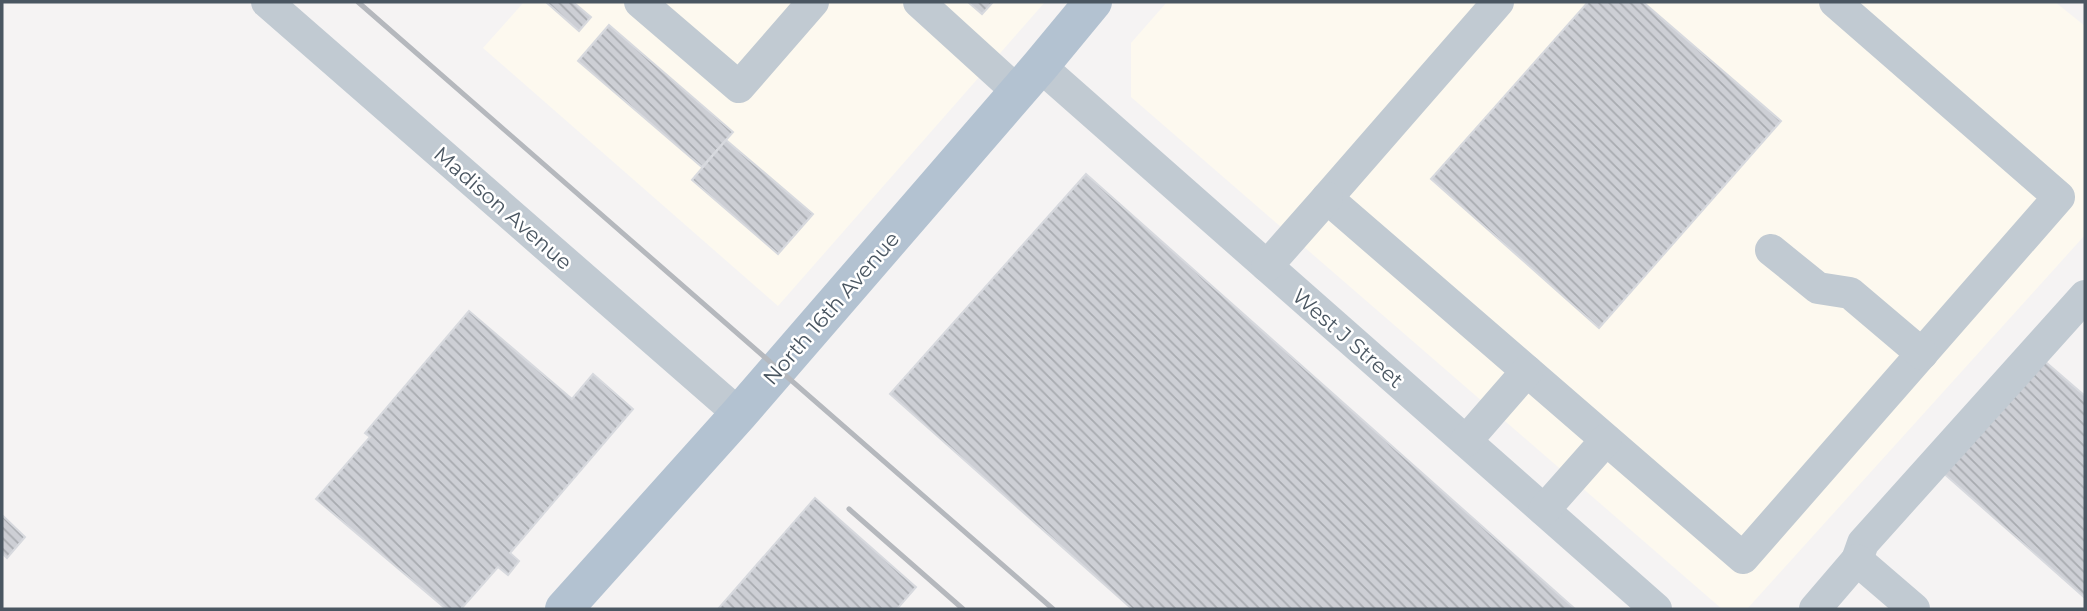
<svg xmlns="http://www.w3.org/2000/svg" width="2087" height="611" font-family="Montserrat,sans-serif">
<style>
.commercial{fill:#fdf9ef}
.building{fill:url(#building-back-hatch);stroke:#d7d9de;stroke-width:2}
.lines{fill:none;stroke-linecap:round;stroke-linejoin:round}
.minor{stroke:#c1cad2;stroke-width:32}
.major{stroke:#b3c2d1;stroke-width:38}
.rail{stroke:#b5b8bd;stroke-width:5}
.labels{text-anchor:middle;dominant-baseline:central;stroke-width:5;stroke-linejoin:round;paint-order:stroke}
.street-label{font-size:21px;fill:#4a5661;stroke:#fff}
</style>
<defs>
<pattern id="building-back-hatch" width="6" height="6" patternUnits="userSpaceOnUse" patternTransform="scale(1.75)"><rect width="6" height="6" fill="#cdcfd5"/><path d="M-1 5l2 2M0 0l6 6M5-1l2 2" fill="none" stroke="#a8abb0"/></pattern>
</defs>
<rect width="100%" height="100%" fill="#f5f3f3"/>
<g class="commercial">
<polygon points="524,2 1045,2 778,306 483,48"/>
<polygon points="1167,2 2055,2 2085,26 2085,235 1747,609 1722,609 1131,97 1131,43"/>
</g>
<g class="building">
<polygon points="546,2 573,2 591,17 579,31"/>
<polygon points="968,2 993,2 982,14"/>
<polygon points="1588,2 1643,2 1781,121 1599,328 1431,179"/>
<polygon points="609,25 733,132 702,167 578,61"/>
<polygon points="726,140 813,214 778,254 692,180"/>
<polygon points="1086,174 1575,609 1132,609 890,394"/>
<polygon points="469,311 572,399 593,374 633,409 510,553 519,561 508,575 498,567 461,609 446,609 316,499 370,437 365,433"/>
<polygon points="2041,358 2085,396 2085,598 1941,471"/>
<polygon points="815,498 916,587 897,609 718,609"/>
<polygon points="2,515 25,537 7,558 2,553"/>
</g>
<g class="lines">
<g class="minor">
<polyline points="267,2 739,414"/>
<polyline points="640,2 739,87 813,2"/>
<polyline points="919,2 1018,92"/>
<polyline points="1498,2 1327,198 1743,558 2059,197 1835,2"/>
<polyline points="1040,66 1656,609"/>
<polyline points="1771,250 1818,288 1850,293 1922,354"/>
<polyline points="1267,266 1327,198"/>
<polyline points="1466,441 1527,371"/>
<polyline points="1544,510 1606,440"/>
<polyline points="1857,560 1863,543 2085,296"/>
<polyline points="1815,609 1857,560 1914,609"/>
</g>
<polyline class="major" points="564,609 739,414 1040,66 1093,2"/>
<g class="rail">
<polyline points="358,2 1053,609"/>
<polyline points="849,509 963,609"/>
</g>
</g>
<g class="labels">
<g class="street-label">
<text transform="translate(503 208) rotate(41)">Madison Avenue</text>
<text transform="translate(831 308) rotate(-49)">North 16th Avenue</text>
<text transform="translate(1348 338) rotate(41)">West J Street</text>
</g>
</g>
<rect width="2087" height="611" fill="none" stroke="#4a5661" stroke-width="7"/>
</svg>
